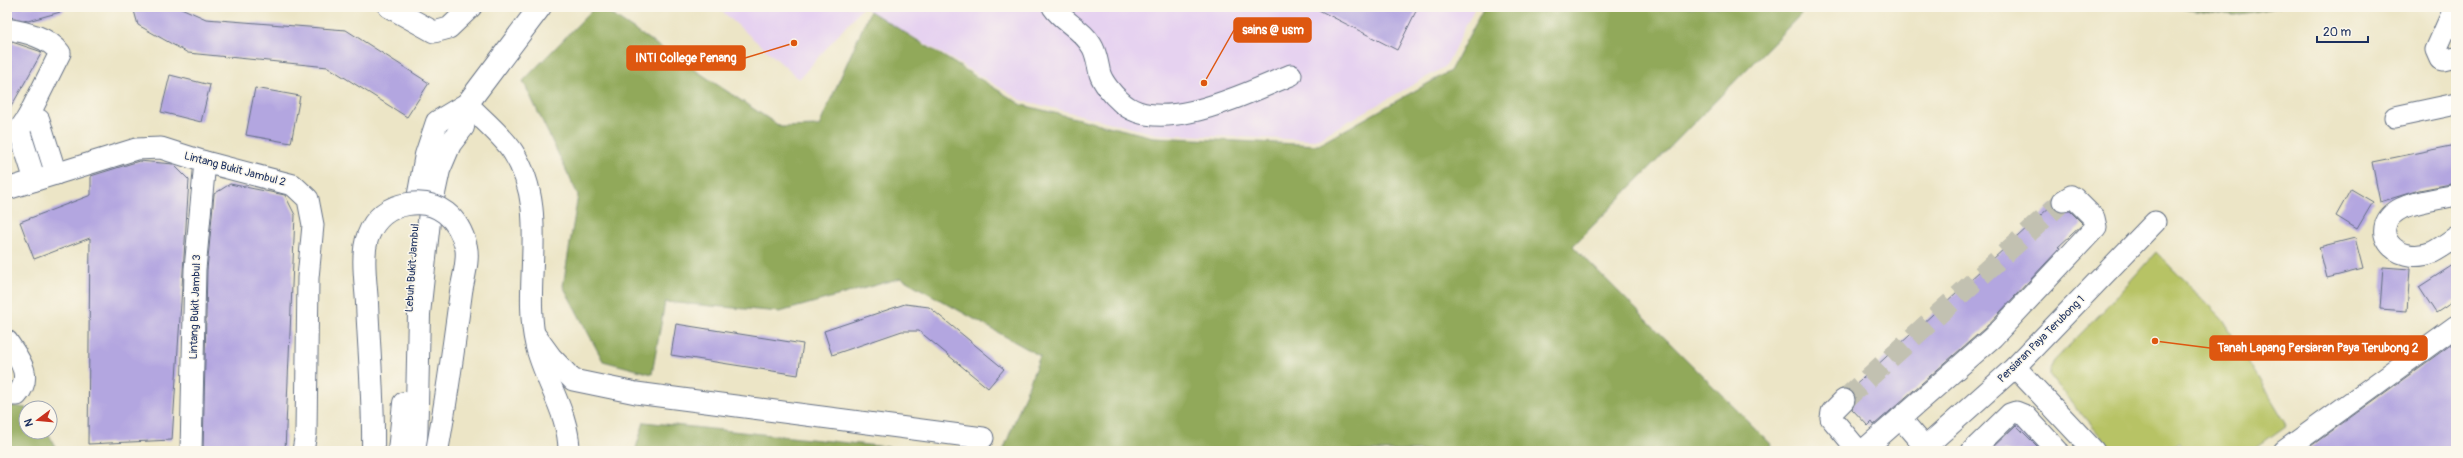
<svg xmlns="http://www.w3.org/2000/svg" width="2463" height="458" font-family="Pangolin,sans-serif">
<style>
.built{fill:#e6d2f0}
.green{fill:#b7c365;stroke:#697962}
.forest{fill:#91a95a;stroke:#566c5c}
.building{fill:#b3a6e0}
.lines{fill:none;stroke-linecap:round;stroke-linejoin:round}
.minor-tunnel{stroke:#c2c1b1;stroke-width:21;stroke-dasharray:21 10;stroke-linecap:butt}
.minor-casing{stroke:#646f82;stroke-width:23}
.major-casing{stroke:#646f82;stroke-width:24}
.minor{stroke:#fff;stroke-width:21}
.major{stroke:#fff;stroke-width:22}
.major-bridge-casing{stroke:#646f82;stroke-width:24;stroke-linecap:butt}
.major-bridge{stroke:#fff;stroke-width:22}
.labels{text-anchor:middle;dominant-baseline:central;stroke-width:3;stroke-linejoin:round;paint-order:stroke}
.street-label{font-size:11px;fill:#1b2f5e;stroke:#fbf7ec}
.leader{fill:none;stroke:#de5710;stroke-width:1.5}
.callout-dot{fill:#de5710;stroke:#fbf7ec;stroke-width:1.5}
.callout{fill:#de5710;stroke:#de5710;stroke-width:1.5}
.callout-label{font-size:12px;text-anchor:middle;font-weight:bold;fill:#fff}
</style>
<rect width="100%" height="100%" fill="#fbf7ec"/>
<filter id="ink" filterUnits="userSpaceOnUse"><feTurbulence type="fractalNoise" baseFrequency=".025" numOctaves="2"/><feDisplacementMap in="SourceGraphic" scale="8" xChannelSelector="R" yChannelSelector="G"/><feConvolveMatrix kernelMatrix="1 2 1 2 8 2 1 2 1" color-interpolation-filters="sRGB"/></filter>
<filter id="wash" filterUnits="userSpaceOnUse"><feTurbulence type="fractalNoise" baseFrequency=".012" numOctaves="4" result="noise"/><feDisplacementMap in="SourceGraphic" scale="16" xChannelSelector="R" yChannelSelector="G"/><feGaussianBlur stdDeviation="0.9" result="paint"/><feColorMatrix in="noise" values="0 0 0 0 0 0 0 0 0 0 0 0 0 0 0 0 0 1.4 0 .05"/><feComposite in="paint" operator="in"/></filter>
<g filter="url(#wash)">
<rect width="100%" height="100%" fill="#ece5c6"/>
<polygon class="built" points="717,7 1475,7 1446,66 1315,140 1156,134 1021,100 863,7 799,79"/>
<polygon class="green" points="2156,252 2223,320 2287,425 2251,451 2184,451 2180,443 2167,451 2113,451 2049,376 2049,371 2054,361 2106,308"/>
<g class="forest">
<polygon points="595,7 600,7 781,127 819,126 870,11 1022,105 1153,137 1318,145 1450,71 1484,7 1808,7 1573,246 1772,445 1769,451 1003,451 1040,356 901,278 780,312 665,302 652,374 603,361 563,286 578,195 523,81"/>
<polygon points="2175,7 2280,7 2234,15"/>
<polygon points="7,405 26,408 26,432 48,432 55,447 54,451 7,451"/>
<polygon points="644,422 927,451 635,451"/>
</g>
<g id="blocks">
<g class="building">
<polygon points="7,7 63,7 64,11 28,21 10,17"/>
<polygon points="133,7 179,7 206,19 346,30 429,83 407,117 328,67 188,53 138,25"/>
<polygon points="1313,7 1418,7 1397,50"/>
<polygon points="12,42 42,52 7,114 7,51"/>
<polygon points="170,75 210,85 201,122 161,112"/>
<polygon points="255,88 300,96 291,143 246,135"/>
<polygon points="2456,145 2456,183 2419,190 2380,202 2372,162"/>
<polygon points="139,161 173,164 189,180 172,440 88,444 90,238 34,259 20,222 91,195 91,176"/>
<polygon points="230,184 285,195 295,215 285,451 203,451 207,270 214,194"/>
<polygon points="2351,189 2373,202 2357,229 2336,216"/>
<polygon points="2052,205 2058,212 2070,211 2083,224 2058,247 2060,248 1985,328 1874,425 1872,422 1868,426 1852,409 1856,397 1850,390"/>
<polygon points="2355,238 2363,269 2327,278 2319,247"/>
<polygon points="2456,263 2456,300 2436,313 2419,287"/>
<polygon points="2383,267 2410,269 2407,311 2380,309"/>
<polygon points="905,304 929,307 1004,369 988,388 919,331 902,331 832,355 824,331"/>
<polygon points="676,324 803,344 798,375 671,355"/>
<polygon points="2456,341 2456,451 2304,451"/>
<polygon points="2016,425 2042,451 1989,451"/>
</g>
</g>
</g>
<g filter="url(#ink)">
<use href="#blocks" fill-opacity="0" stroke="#646f82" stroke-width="1"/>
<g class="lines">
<polyline class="minor-tunnel" points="1844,400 2063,201"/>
<defs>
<g id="minor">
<polyline points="389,7 434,32 449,28 471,7"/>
<path d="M1053,7C1063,22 1084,30 1093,48C1097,56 1098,66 1100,74C1103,83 1113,95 1120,101C1158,139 1250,91 1291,75"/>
<polyline points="2455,7 2436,50 2440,59 2444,60 2456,57"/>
<path d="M7,29C25,32 49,37 60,53L28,117"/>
<path d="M467,104C482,119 502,135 513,152C551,211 521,281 536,345C545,382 569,413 569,451"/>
<polyline points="2395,117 2456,104"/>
<polyline points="35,180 19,130 28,117 39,120 56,174"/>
<polyline points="7,189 136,149 161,148 205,162 293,185 308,199 313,225 308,278 306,433 303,451"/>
<path d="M2456,195C2439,199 2418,201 2402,208C2365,226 2393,268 2433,252C2441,248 2449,242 2456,237"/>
<polyline points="535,335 551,357 573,380 636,393 983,438"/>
<path d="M7,341C19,359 34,376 17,395H7"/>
<polyline points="2015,367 2094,451"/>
<polyline points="1844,400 1832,412 1831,418 1857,449 1865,449 1993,337 2096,227 2094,218 2074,198 2071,196 2063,201"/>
<polyline points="1900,418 1925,447"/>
<polyline points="191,451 195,269 205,162"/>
<polyline points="1921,451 2015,367 2155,222"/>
<polyline points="1972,451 2010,414 2016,412 2026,416 2058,451"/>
<polyline points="2284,451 2456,326"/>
</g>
<g id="major">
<polyline points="419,193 426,155 437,122 467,104"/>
<polyline points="399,451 404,403"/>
<polyline points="416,451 419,314 430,212 439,170 450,144 463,127 467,104 540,7"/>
</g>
</defs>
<use href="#minor" class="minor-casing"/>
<use href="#major" class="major-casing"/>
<use href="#minor" class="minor"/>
<use href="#major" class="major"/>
<defs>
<path id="major-bridge" d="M373,451C374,402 369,352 367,303C366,284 361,254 368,236C375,218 388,207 408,204C438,199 459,218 466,247C469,260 463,279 461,292C454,345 447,398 437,451"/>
</defs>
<use href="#major-bridge" class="major-bridge-casing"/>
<use href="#major-bridge" class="major-bridge"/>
</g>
</g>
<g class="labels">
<g class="street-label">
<text transform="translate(235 169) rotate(15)">Lintang Bukit Jambul 2</text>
<text transform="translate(412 268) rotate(-86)">Lebuh Bukit Jambul</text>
<text transform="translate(195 307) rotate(-88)">Lintang Bukit Jambul 3</text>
<text transform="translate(2041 339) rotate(-45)">Persiaran Paya Terubong 1</text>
</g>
</g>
<path class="leader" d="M1204 83L1234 30M794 43L745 58M2155 341L2210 348"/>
<g class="callout-dot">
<circle cx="1204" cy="83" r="4"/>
<circle cx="794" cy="43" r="4"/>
<circle cx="2155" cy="341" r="4"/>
</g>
<g class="callout">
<rect x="1234" y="18" width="77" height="24" rx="4"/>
<rect x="627" y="46" width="118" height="24" rx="4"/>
<rect x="2210" y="336" width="217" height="24" rx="4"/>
</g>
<g class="callout-label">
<text x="1273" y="34">sains @ usm</text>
<text x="686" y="62">INTI College Penang</text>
<text x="2318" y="352">Tanah Lapang Persiaran Paya Terubong 2</text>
</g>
<rect width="2463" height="458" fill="none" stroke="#fbf7ec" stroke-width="24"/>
<g transform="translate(38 420) rotate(254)"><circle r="19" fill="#fbf7ec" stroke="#a1a7b3"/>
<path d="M0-3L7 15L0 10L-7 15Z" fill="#c8321e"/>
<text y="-6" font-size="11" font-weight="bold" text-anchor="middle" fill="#1b2f5e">N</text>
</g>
<path d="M2317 36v6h51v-6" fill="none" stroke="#1b2f5e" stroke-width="2"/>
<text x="2323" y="36" font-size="12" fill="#1b2f5e" stroke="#fbf7ec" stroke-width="3" paint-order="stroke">20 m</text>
</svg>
